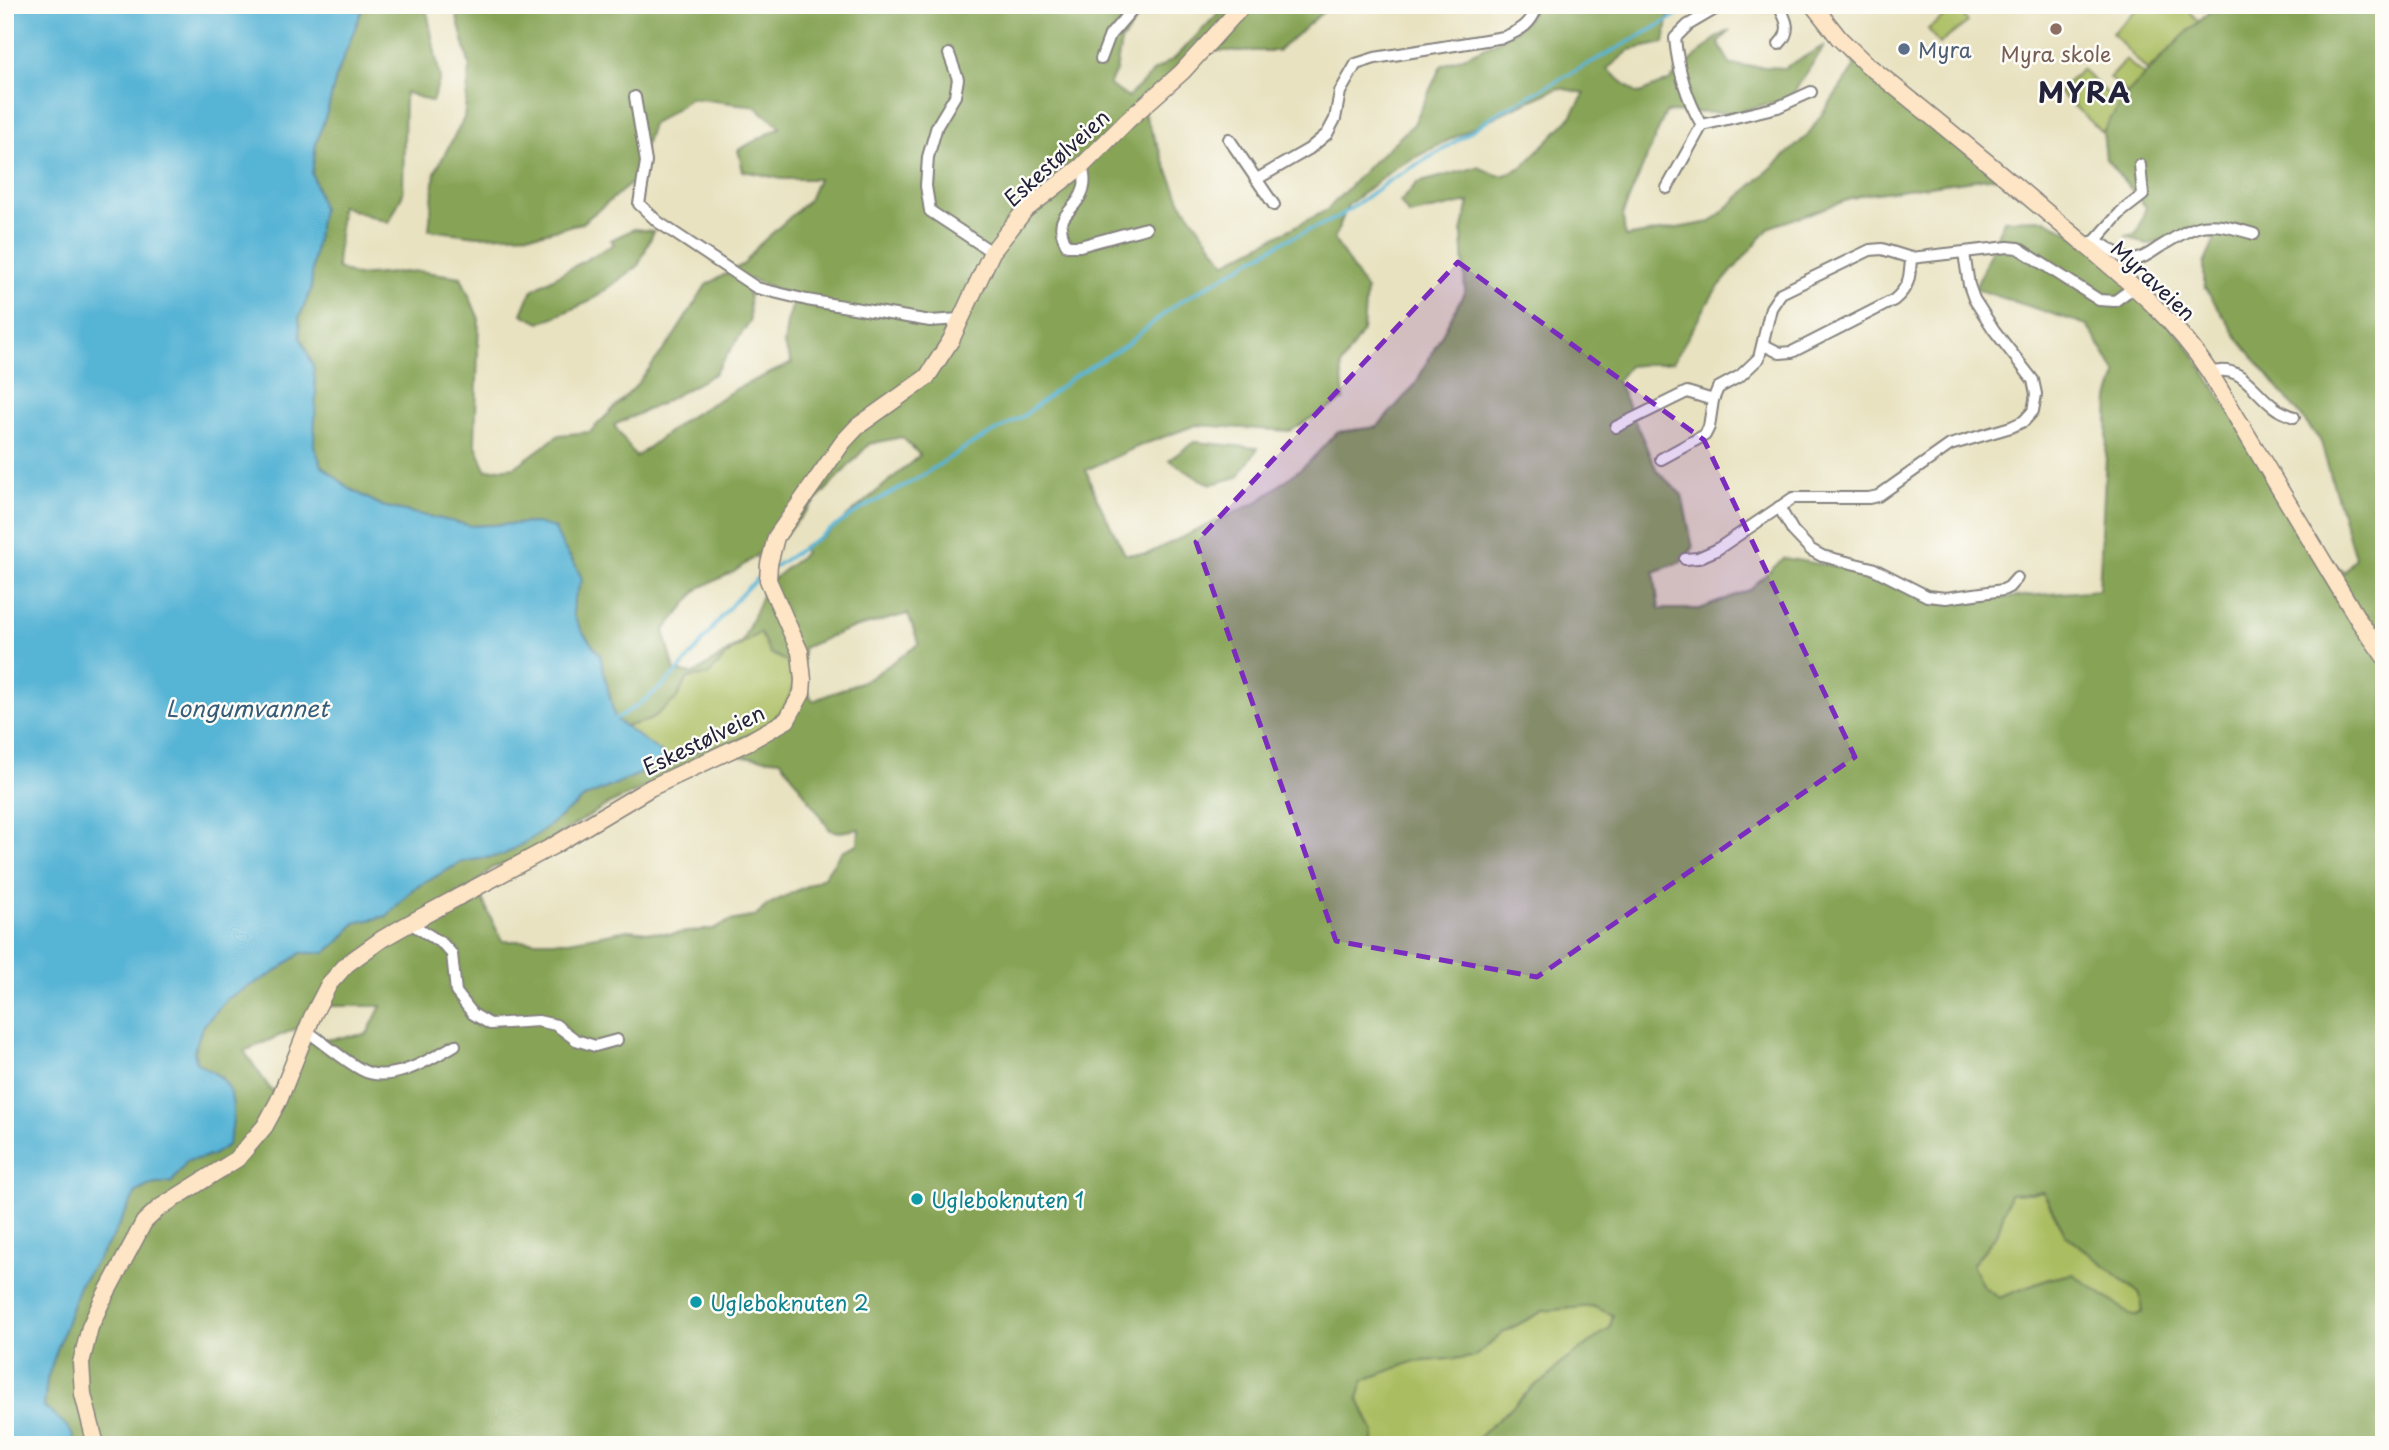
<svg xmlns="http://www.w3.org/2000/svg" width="2389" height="1450" font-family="'Playpen Sans',sans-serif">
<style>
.green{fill:#aabd61;stroke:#66704e;stroke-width:2}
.forest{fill:#87a457;stroke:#546349;stroke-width:2;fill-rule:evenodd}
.water{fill:#57b4d5;stroke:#3c6b88;stroke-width:2}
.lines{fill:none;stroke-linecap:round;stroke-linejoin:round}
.stream{stroke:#57b4d5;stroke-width:3.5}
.street-casing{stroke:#85827e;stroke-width:14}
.secondary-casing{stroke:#85827e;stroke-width:19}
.street{stroke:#fff;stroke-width:10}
.secondary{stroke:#fde5c5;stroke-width:16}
.marked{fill:#7b2cbf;fill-opacity:0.2;stroke:#7b2cbf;stroke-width:5;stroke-dasharray:14 9;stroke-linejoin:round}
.education-dot{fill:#8d6e63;stroke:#fdfcf7;stroke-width:2.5}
.service-dot{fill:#5c6f8a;stroke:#fdfcf7;stroke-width:2.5}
.culture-dot{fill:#0f9aa8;stroke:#fdfcf7;stroke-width:2.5}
.labels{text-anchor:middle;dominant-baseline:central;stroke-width:5;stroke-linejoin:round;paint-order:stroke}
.service-label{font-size:21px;fill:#4e5e75;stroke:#fdfcf7;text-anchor:start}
.education-label{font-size:21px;fill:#785e54;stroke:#fdfcf7}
.street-label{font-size:21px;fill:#22223b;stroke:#fdfcf7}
.culture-label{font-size:21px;fill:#0d838f;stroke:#fdfcf7;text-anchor:start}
.water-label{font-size:23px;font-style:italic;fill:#375c79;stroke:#fdfcf7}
.district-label{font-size:28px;font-weight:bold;letter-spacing:2px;fill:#22223b;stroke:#fdfcf7}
</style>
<rect width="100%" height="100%" fill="#fdfcf7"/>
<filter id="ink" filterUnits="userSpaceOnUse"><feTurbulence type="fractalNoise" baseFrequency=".0143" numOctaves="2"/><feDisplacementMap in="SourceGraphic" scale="14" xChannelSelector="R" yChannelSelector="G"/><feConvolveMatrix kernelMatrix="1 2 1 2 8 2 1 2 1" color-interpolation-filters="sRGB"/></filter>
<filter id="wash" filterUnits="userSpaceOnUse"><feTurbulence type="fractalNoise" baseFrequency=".00686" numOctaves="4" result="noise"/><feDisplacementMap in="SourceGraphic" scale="28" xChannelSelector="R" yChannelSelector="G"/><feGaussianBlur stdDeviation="1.57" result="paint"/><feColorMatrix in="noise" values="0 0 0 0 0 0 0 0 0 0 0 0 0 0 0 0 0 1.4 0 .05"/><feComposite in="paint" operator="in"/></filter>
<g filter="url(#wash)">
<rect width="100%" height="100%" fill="#e8e2c0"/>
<g class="green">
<polygon points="2141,5 2183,5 2199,22 2147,71 2112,33"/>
<polygon points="1957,7 1968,22 1939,44 1928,29"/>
<polygon points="2126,60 2154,84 2137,103 2109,78"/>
<polygon points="2081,69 2124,109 2102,132 2059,92"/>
<path d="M760,633L770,653L788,662C790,668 794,677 794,683C794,684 791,692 791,693C774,740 709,748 667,760L662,754L623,727L650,720L676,699L688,678L708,675L731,651Z"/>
<polygon points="2043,1192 2066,1235 2140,1294 2143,1312 2133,1317 2072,1274 2049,1279 1999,1298 1983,1287 1972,1265 1997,1234 2010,1194"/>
<polygon points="1592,1306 1613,1315 1610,1328 1559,1365 1548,1378 1538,1383 1470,1445 1372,1445 1374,1433 1358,1398 1364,1380 1412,1362 1474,1357 1504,1332 1543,1311"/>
</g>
<g class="forest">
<path d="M364,5H424L428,16L440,78L432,102L405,92L403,193L389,223L341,206L337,268L356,276L418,271L461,277L479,319L475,443L486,470L515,467L559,435L590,432L634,388L672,339L706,285L744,264L758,246L809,200L818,179H782L743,171L738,150L781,127L754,106L691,98L652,125L632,183L582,223L539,234L477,236L429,230L435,172L464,118L470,67L454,5H1147L1121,42L1116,71L1109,85L1128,97L1154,71L1176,57L1226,5H1331L1278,51H1203L1141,106L1181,202L1225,263L1327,210L1372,163L1414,124L1441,66C1465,56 1530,33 1534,5H1676L1670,10L1664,43L1630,50L1607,69L1637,94L1669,81L1716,38L1731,30L1718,43L1731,65L1784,68L1825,45L1790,98L1734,113L1666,112L1623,213L1625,237L1711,222L1807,136L1855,66L1849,55L1996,177L1862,195L1770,227L1715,291L1673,362L1629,366L1617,381L1657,471L1682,495L1693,548L1681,562L1654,572L1659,609H1700L1749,590L1784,558L1868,572L1937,603L2099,590L2109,399L2117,374L2087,325L1975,289L2004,220L2043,219L2096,246L2187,344L2319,553L2345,572L2355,557L2320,440L2240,341L2204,287V264L2215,240L2198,231L2147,245L2127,236L2137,233L2146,207L2106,159L2103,132L2123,98L2183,36L2217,5H2384V1445H1470L1538,1383L1548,1378L1559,1365L1610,1328L1613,1315L1592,1306L1543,1311L1504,1332L1474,1357L1412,1362L1364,1380L1358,1398L1374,1433L1372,1445H75L74,1438L44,1408L47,1379L79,1286L112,1238L136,1192L150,1185L172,1182L187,1161L211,1156L222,1078L196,1062L194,1051L202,1027L228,998L274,973L301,953H325L342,939L355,923L387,916L412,889L462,862L503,855L534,837L585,797L637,775L655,764L733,741L759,730L778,716L787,704L794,684L788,662L770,653L760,633L731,651L708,675L688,678L676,699L650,720L623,727L615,719L611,711L600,655L581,630L573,614L574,599L582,580C574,555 556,539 536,523L472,526L382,506L350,489L322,466L313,446V366L300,336L299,318L311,289L317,189L312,173L316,144L328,109L336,77ZM1559,88L1585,93L1570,118L1522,167L1505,175H1497L1478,167L1417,183L1400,202L1409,215L1469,202L1462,232L1465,291L1415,385L1377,427L1337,432L1308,463L1259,501L1147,554H1125L1096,497L1086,470L1139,446L1196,425L1290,431L1344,399L1341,365L1363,331L1366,290L1334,239L1348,205L1396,167L1506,111ZM744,280H753L795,297L787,323L784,345L792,363L738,388L684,420L636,457L614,425L660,404L714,374L750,321L749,296ZM902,437L920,455L825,535L802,547L805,553L767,584L742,642L694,674L675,671L664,631L699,588L734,572L783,536L869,444ZM908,614L919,644L870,678L813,701L803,683V648L846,630ZM719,754L781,760L830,830L840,832L859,829L858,844L842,851L823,878L767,905L756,916L730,921L713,929L671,934L628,930L569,941H502L475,884L492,868L521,858L607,805ZM320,1006H381L367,1034L303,1043L273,1093L244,1051L316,1020ZM2043,1192L2066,1235L2140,1294L2143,1312L2133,1316L2073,1274L2049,1279L1999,1298L1983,1287L1972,1265L1997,1234L2010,1194Z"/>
<polygon points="634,229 654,231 638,266 589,302 540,323 522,314 532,290 614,244 611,240"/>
<polygon points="1194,442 1195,442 1258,448 1238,477 1212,484 1199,479 1169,460"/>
</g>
<path class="water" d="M5,5H364L336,77L328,109L316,144L312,173L322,208L313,262L311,289L299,318L300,336L313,366L316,391L314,446L322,466L350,489L382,506L472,526L536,523L555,528C560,548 576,561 582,580L574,599L573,614L581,630L600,655L615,719L663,754L667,760L655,764L637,775L585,797L534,837L503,855L462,862L413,889L387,916L355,923L342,939L325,953H301L274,973L228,998L202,1027L194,1051L196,1062C205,1068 217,1073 224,1081C237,1096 234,1127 228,1145L211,1156L187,1161L172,1182L150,1185L136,1192L112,1238L79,1286L47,1379L44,1407C56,1417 74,1427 75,1445H5Z"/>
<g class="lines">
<g class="stream">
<polyline points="773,568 861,509 915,480 968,446 1022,417 1073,377 1126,345 1175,305 1282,242 1339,217 1390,180 1446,148 1496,114 1662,24 1692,5"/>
<path d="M615,719C637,707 658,692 676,673C706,642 728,600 764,574"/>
</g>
</g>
</g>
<g filter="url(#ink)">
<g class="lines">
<defs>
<g id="street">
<path d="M1722,5L1688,25L1675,38C1678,70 1686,98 1702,125L1778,107L1811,92"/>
<path d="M1778,5C1787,20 1792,31 1779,44"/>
<polyline points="949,54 958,79 955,96 937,126 928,157 926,186 930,211 992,252"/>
<polyline points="1101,59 1110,35 1136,5"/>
<polyline points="635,97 646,162 639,204 658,222 757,288 807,300 930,321 960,319"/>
<polyline points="1229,139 1274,205"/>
<path d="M1082,166C1084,174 1086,182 1083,190C1075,215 1050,213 1067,246H1080L1146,228"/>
<path d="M1257,179L1309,149L1327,134L1335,119L1340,92L1356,64L1375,58L1504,37C1522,30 1531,24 1538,5"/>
<polyline points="1667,188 1702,125"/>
<path d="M2095,241C2108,244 2120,261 2134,260C2142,259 2151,253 2158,248C2201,221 2206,220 2254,234"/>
<polyline points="2091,242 2095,241 2121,212 2143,195 2140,165"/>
<polyline points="1911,258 2008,247 2018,248 2099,300 2115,301 2134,287"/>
<path d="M2210,373C2241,362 2253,392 2274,407C2280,412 2288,414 2294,417"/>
<polyline points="1616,427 1687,392 1713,400"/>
<path d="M1661,459L1705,435L1709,427L1713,400L1718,388L1740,376L1759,358L1771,308L1781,293L1870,250L1882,249L1911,258C1910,278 1909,287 1894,300L1792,352L1780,353L1764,345"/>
<polyline points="1779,507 1793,531 1811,550 1822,556 1872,568 1927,596 1946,598 2003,590 2009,587 2017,578"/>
<polyline points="1685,559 1698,558 1716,550 1793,498 1869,498 1878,496 1950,445 2011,427 2024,421 2033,411 2036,394 2033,380 1994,330 1974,299 1969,285 1964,253"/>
<polyline points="410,923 443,944 452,954 456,992 473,1014 490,1024 538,1021 556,1025 576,1040 595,1046 617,1040"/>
<path d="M308,1032C326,1044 343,1060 362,1070C390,1085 431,1059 455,1045"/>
</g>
<g id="secondary">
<path d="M1813,5L1839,38L1865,63C1932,116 1998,171 2063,226C2116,271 2172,314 2210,373L2359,621L2384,656"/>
<polyline points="96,1445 83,1394 81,1363 90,1327 101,1303 144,1222 159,1208 237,1159 265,1126 279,1100 312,1017 329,984 347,964 382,939 410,923 553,846 650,788 750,741 787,720 802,693 803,680 800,652 768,580 769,564 776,537 843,442 858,426 927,377 951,340 992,252 1025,210 1082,166 1128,120 1182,72 1243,5"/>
</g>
</defs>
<use href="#street" class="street-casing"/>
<use href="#secondary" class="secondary-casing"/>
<use href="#street" class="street"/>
<use href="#secondary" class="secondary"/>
</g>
</g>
<path class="marked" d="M1458,262L1704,440L1855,757L1537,977L1336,941L1196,542Z"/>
<circle class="education-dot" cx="2056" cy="29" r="7"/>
<circle class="service-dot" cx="1904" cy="49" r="7"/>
<g class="culture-dot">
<circle cx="917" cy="1199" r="7"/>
<circle cx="696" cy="1302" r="7"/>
</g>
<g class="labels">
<g class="service-label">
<text x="1918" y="49">Myra</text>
</g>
<g class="education-label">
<text x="2056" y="53">Myra skole</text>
</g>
<g class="street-label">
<text transform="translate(1056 157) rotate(-42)">Eskestølveien</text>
<text transform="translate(2154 280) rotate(43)">Myraveien</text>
<text transform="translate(703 739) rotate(-26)">Eskestølveien</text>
</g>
<g class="culture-label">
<text x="931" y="1199">Ugleboknuten 1</text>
<text x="710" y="1302">Ugleboknuten 2</text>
</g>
<g class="water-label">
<text x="247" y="707">Longumvannet</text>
</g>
<g class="district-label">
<text x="2085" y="91">MYRA</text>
</g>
</g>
<rect width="2389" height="1450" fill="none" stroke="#fdfcf7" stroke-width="28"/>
</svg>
